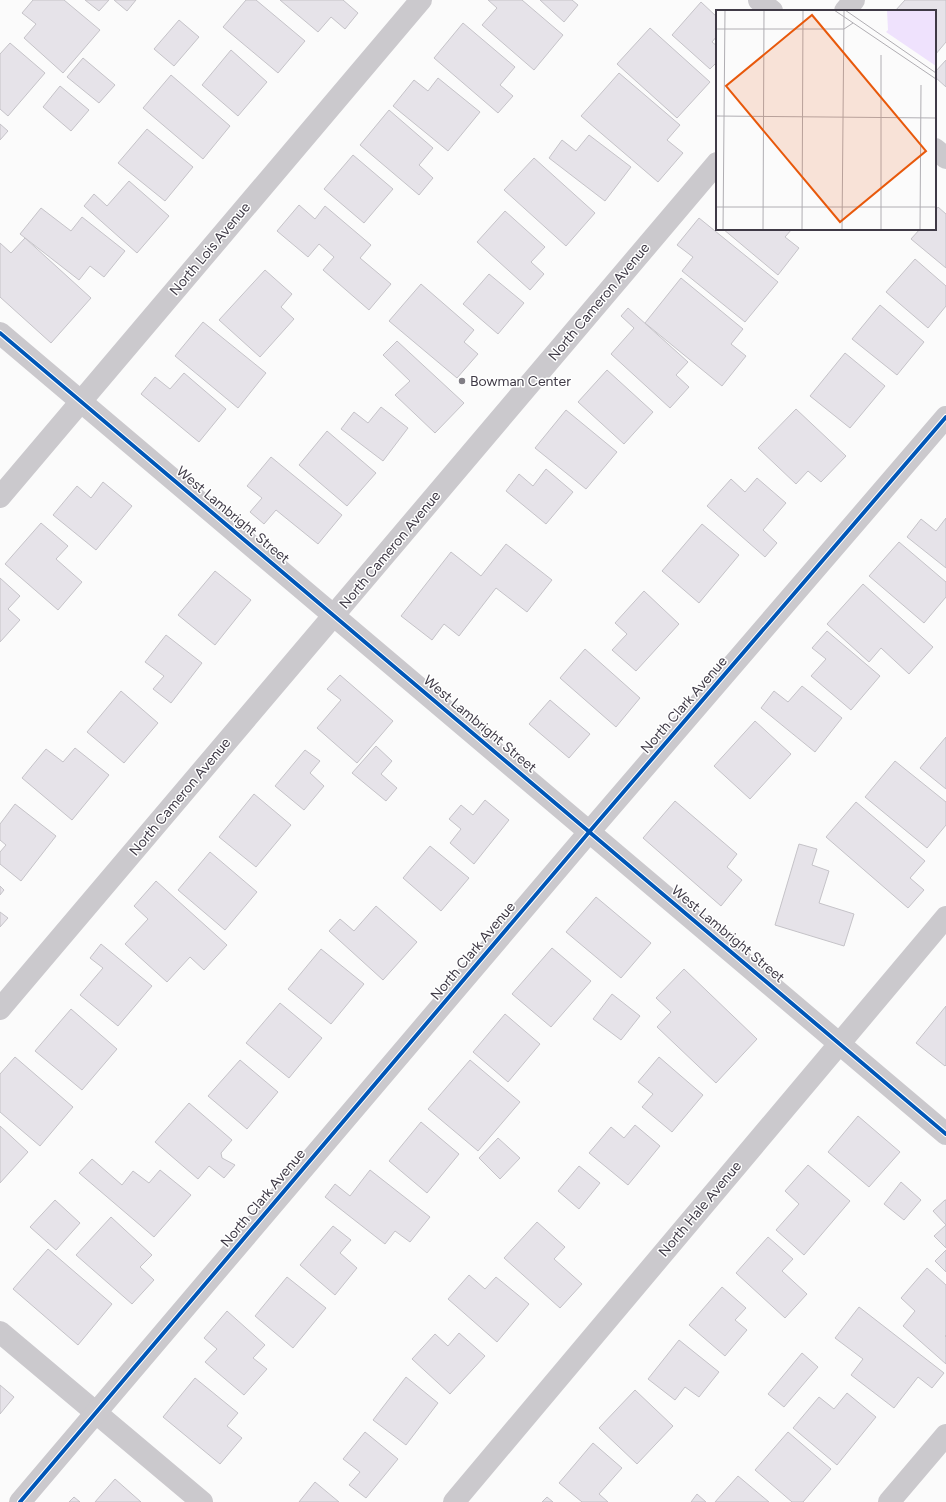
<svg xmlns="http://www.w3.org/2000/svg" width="946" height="1502" font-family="Figtree,sans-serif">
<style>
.building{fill:#e6e3e9;stroke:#c5c3c8}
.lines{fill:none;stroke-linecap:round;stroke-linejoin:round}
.street{stroke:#cbc9cd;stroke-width:22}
.cycleway-casing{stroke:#fff;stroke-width:6}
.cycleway{stroke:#0057b8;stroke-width:4}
.poi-dot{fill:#817e85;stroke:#fff;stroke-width:1.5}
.labels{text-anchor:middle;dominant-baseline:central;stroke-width:3;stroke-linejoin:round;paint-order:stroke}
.street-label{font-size:14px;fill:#3f3a46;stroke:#fff}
.poi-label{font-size:14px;fill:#3f3a46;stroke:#fff;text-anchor:start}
.inset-road{fill:none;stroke:#b0aeb3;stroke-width:1}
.view{fill:#e8590c;fill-opacity:0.15;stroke:#e8590c;stroke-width:2}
.inset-edge{fill:none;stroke:#3f3a46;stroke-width:2}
</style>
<rect width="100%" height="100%" fill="#fbfbfb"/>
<g class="building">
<polygon points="33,0 64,0 100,30 63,73 24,38 36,24 22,13"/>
<polygon points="85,0 109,0 99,11"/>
<polygon points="114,0 136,0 127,11"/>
<polygon points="246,0 256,0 305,41 278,73 223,27"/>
<polygon points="280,0 343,0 358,13 345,29 331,17 318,32"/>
<polygon points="488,0 522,0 563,35 534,70 482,25 497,8"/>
<polygon points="540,0 572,0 578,5 564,22"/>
<polygon points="905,0 946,0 946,42 935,55 935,11 895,11"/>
<polygon points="701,2 717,17 717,36 712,42 717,46 717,62 710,69 672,35"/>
<polygon points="179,20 199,37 174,66 154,49"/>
<polygon points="463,23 515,67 500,85 513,96 498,113 434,58"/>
<polygon points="650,28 710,82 677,118 617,64"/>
<polygon points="10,43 45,73 8,116 0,109 0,54"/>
<polygon points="231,50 267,82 238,116 202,85"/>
<polygon points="83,58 115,85 99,103 67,77"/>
<polygon points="946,60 946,87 935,77 935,72"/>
<polygon points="619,73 680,125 667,140 683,153 658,182 581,116"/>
<polygon points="171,75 230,126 203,159 143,108"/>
<polygon points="438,78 480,112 448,151 393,106 414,80 428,91"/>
<polygon points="60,86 89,110 71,131 43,107"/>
<polygon points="389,110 433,148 419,165 433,178 419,195 360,145"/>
<polygon points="0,124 8,131 0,140"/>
<polygon points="147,129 193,167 165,201 118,163"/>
<polygon points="589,135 631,167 605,201 549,158 562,140 576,151"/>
<polygon points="353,155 393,189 364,223 324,189"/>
<polygon points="534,158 595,213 566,246 504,190"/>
<polygon points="129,181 169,216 137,253 84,206 94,194 107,206"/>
<polygon points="299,205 315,219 325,206 371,245 360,258 391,284 369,310 323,270 334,257 319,244 308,257 277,231"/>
<polygon points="938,207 946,214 946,268 911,239 920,229 935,229 935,211"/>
<polygon points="41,208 71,231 82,217 125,251 104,277 90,266 79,280 20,234"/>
<polygon points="505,211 545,247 531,262 544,274 530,290 477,242"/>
<polygon points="699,218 778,282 745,322 682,271 693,257 677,245"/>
<polygon points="723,229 792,229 785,237 799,248 778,275"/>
<polygon points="25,238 91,298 51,343 0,297 0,243 11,253"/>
<polygon points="915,259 946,286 946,306 928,328 886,292"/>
<polygon points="265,270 292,294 281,307 294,319 260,357 219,320"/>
<polygon points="489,274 524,303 498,334 463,304"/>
<polygon points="681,278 743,329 731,344 746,356 722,386 645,323"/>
<polygon points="421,284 474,330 464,342 478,354 457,378 389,321"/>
<polygon points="880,305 924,342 897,375 852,339"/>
<polygon points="628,308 688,362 676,375 689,387 670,408 611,354 634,328 621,316"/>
<polygon points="203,322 266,373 238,408 175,356"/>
<polygon points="397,341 464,403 435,433 395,395 410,381 383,355"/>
<polygon points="845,353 885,386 850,428 810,396"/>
<polygon points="607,370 653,412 624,444 578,402"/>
<polygon points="184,373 226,409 199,442 141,394 155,377 170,389"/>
<polygon points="381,407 408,428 383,461 341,429 354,412 368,423"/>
<polygon points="796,409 846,456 821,482 808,471 796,484 758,448"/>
<polygon points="566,410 617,452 586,489 535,448"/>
<polygon points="327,431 376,473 347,506 299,465"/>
<polygon points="271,457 342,515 318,544 276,510 264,524 250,512 262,498 247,486"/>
<polygon points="546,469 573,492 546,524 506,491 519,474 533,486"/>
<polygon points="757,478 786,503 763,530 777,543 765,557 707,506 731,479 745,492"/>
<polygon points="103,482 132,506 96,550 53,515 77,486 91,498"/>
<polygon points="946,518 946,568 907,537 921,519 936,531"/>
<polygon points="41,523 68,546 56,559 82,582 58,610 5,564"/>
<polygon points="702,524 739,555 699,603 662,571"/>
<polygon points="899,542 946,582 946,597 924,623 869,576"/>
<polygon points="506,544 552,580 527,612 496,588 459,636 444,624 432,640 401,616 451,552 481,576"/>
<polygon points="215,571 251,600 215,645 178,615"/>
<polygon points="0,578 20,596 8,609 20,620 0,642"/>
<polygon points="863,584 933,647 909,674 881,648 869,662 827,624"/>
<polygon points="644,591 679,624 636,671 612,650 627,634 615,623"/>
<polygon points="827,631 880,676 851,710 811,676 826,659 812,648"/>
<polygon points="166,635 202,663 171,703 153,689 164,676 145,662"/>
<polygon points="585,649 640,698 616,727 560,678"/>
<polygon points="340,675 393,721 357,763 317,728 341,700 327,689"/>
<polygon points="802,686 842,718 815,752 761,708 774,691 788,702"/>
<polygon points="121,691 158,723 124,763 87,732"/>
<polygon points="550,700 590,734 569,758 529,724"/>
<polygon points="755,721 791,754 750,799 714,766"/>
<polygon points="946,737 946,789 920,768"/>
<polygon points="376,746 392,761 381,774 397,788 386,801 352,773"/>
<polygon points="75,748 109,775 72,820 22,778 46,749 63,762"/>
<polygon points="305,750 320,761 310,773 324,786 304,810 275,786"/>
<polygon points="895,761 946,802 946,825 927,848 865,797"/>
<polygon points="254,794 291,825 256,867 219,837"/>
<polygon points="485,800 509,820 474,864 450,843 461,829 449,819 461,805 473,815"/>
<polygon points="675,801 737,854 727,867 742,880 721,906 643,838"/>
<polygon points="856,802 925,861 910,878 924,890 908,908 826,837"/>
<polygon points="15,804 56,836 21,881 0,864 0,852 6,845 0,840 0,824"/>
<polygon points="799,844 817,849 812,865 829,871 819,903 854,914 844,946 775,925"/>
<polygon points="430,846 469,878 441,911 403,878"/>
<polygon points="210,852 257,892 225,930 178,890"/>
<polygon points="156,881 227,945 204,970 190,957 167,982 125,944 148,919 134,906"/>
<polygon points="0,886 4,890 0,895"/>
<polygon points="596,897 651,943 621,978 566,932"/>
<polygon points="376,906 417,942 383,980 329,931 340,919 354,931"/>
<polygon points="0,912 8,918 0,927"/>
<polygon points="101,944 152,986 118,1026 80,995 103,968 90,958"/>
<polygon points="552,948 591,981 551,1027 512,994"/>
<polygon points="321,949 364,984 331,1024 288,989"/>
<polygon points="684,969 757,1039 716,1083 657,1027 671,1012 656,998"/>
<polygon points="612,994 640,1016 621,1040 593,1019"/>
<polygon points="280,1003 322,1038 289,1078 246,1043"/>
<polygon points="946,1006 946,1065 945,1066 916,1043"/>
<polygon points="71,1009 117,1049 82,1090 35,1051"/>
<polygon points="505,1014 540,1044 508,1082 473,1052"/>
<polygon points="15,1057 73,1107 40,1146 0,1112 0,1074"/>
<polygon points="659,1057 703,1095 672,1132 642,1107 653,1094 638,1082"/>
<polygon points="240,1060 278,1092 247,1129 208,1096"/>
<polygon points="470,1060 520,1102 478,1151 428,1109"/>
<polygon points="189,1103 232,1140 221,1153 222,1158 235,1165 224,1178 209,1166 198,1179 155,1142"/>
<polygon points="858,1116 900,1152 869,1187 828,1152"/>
<polygon points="421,1122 459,1154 427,1193 389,1161"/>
<polygon points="635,1125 660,1146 628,1185 589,1153 611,1127 624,1138"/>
<polygon points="0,1126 28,1152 0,1183"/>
<polygon points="498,1138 520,1158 500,1179 479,1158"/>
<polygon points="92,1159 122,1185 133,1171 149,1183 160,1170 191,1195 154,1237 79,1173"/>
<polygon points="808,1165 850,1201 804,1255 776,1230 799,1204 785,1191"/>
<polygon points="579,1166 600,1183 579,1209 558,1191"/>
<polygon points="370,1170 430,1217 410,1242 395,1231 385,1244 325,1197 335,1184 350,1196"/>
<polygon points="901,1182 921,1200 904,1220 884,1204"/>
<polygon points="55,1200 80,1223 56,1250 30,1227"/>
<polygon points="945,1200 946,1200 946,1248 934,1236 946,1225 933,1211"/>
<polygon points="111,1217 152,1255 140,1267 154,1280 132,1304 76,1255"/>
<polygon points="537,1222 565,1247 554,1259 582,1284 560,1308 504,1258"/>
<polygon points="333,1226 351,1240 340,1253 357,1268 335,1295 300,1265"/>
<polygon points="768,1237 793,1259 782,1271 807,1294 785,1318 736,1273"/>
<polygon points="48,1249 112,1304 78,1345 13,1289"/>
<polygon points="946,1250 946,1272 935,1261"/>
<polygon points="927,1268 946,1285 946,1335 945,1336 946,1337 946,1364 903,1326 915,1311 901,1298"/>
<polygon points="469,1275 485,1289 496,1277 529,1304 497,1342 448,1299"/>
<polygon points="287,1277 326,1308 293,1348 255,1316"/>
<polygon points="722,1287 746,1308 735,1320 747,1330 725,1356 689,1325"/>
<polygon points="859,1307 944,1373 932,1388 918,1377 894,1408 851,1375 863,1359 835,1338"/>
<polygon points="227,1311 265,1345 253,1358 267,1369 244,1395 205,1362 217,1349 204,1338"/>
<polygon points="459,1333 485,1356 450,1394 412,1359 435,1334 448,1346"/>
<polygon points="679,1340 719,1372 699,1397 685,1387 675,1400 648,1379"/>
<polygon points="802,1353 818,1367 784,1407 768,1394"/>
<polygon points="406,1377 438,1403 406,1445 373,1420"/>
<polygon points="195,1378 238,1413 227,1426 242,1438 220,1464 163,1417"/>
<polygon points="0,1385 14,1397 0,1414"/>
<polygon points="635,1390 673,1426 637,1464 599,1428"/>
<polygon points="847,1393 876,1417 837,1465 793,1428 819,1397 834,1409"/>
<polygon points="365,1432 398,1459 366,1498 349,1485 360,1472 343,1459"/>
<polygon points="788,1432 831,1469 803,1502 792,1502 755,1470"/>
<polygon points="593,1443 622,1468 599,1494 608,1502 582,1502 559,1483"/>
<polygon points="738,1476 769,1502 715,1502"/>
<polygon points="115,1479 141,1502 95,1502"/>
<polygon points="315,1482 339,1502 299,1502"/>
<polygon points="697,1494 706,1502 691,1502"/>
<polygon points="74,1497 80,1502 69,1502"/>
<polygon points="547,1497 553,1502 542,1502"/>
</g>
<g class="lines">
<g class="street">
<polyline points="759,0 772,11"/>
<polyline points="845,11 854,0"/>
<polyline points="935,149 946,158"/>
<polyline points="0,333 946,1134"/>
<polyline points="0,497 421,0"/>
<polyline points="0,1009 717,163"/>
<polyline points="0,1332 202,1502"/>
<polyline points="20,1502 590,831 946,417"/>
<polyline points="454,1502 946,917"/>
<polyline points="889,1502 946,1435"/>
</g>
<defs>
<g id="cycleway">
<polyline points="0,333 946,1134"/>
<polyline points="20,1502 590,831 946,417"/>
</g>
</defs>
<use href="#cycleway" class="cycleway-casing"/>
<use href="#cycleway" class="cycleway"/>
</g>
<circle class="poi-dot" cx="462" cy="381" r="4"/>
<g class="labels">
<g class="street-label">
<text transform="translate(210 249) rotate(-50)">North Lois Avenue</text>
<text transform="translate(599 302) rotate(-50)">North Cameron Avenue</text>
<text transform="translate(233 515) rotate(40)">West Lambright Street</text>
<text transform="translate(390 550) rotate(-50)">North Cameron Avenue</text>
<text transform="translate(684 705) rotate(-49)">North Clark Avenue</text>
<text transform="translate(480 724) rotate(40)">West Lambright Street</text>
<text transform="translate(180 797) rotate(-50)">North Cameron Avenue</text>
<text transform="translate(728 934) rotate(40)">West Lambright Street</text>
<text transform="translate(473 951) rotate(-50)">North Clark Avenue</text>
<text transform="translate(263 1198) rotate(-50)">North Clark Avenue</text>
<text transform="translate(700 1209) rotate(-50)">North Hale Avenue</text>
</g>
<g class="poi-label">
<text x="470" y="381">Bowman Center</text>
</g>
</g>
<g transform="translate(716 10)">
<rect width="220" height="220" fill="#fbfbfb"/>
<path d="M171,0H220V56L170,22L172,20Z" fill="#efe2fd"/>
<path class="inset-road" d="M118,0L220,69M129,0L220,63M0,19H128L137,13M0,106L220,108M0,197H220M7,220L9,0M47,220L48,0M86,220L87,0M126,220L128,0M165,220V45M204,220L205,75"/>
<path class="view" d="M96,5L210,141L124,212L10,76Z"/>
<rect width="220" height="220" class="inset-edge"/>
</g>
</svg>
